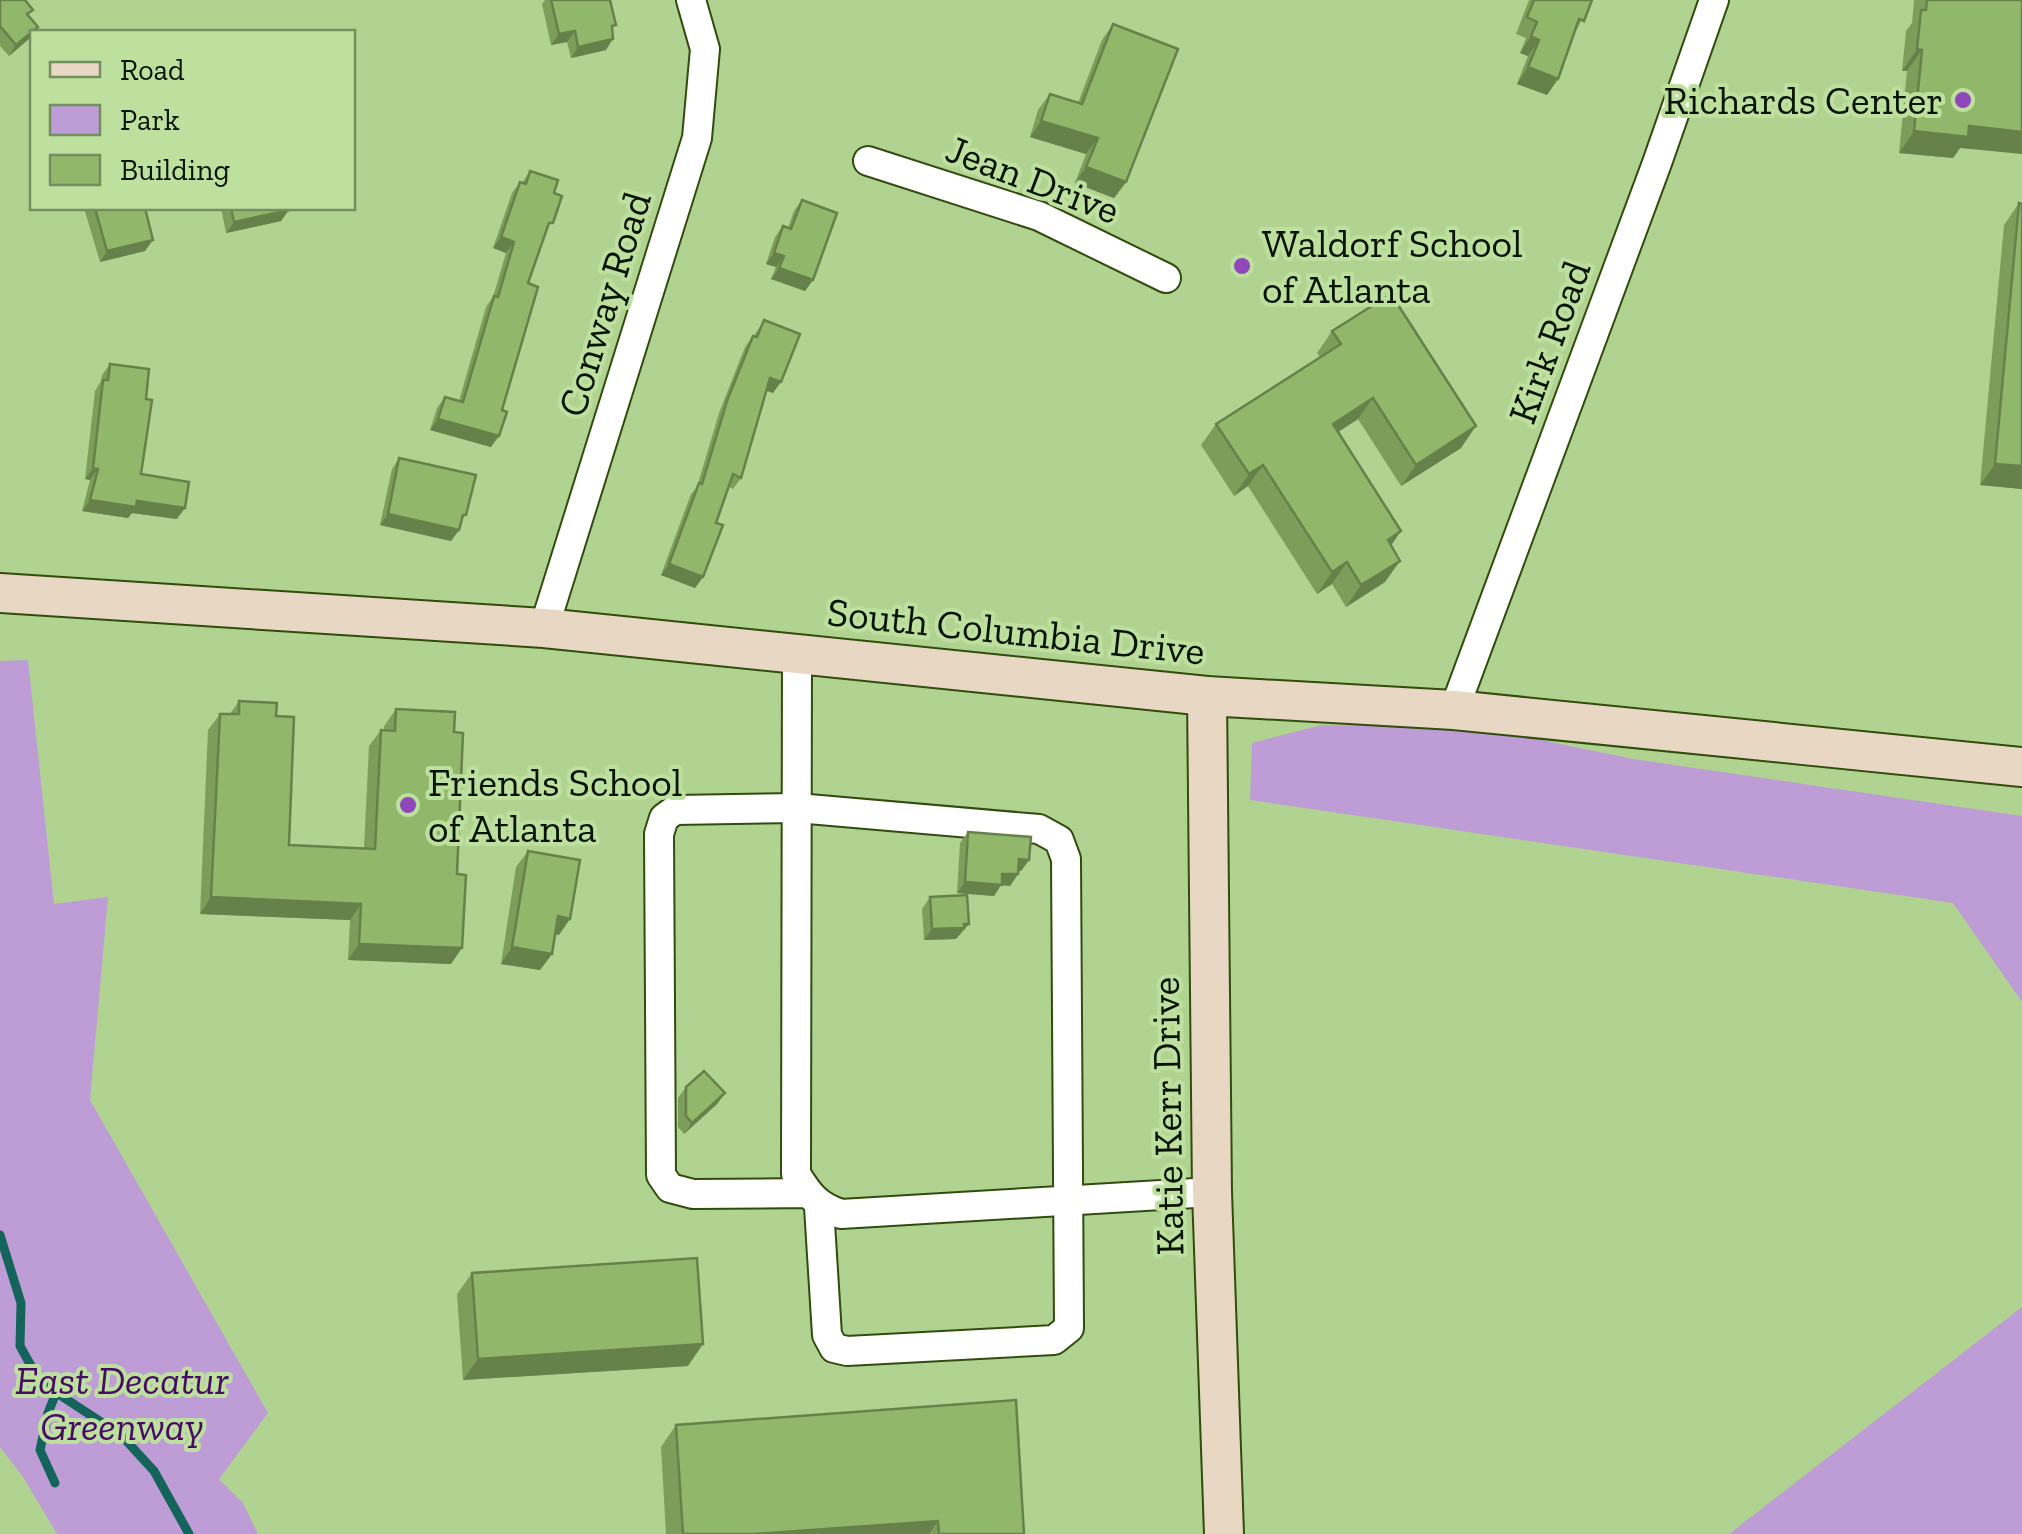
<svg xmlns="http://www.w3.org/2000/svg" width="2022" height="1534" font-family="'Zilla Slab',serif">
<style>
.green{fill:#be9dd6}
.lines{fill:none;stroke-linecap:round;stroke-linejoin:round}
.stream{stroke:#15645b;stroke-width:9}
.street-casing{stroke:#314c0d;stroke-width:32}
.secondary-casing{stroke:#314c0d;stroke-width:42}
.street{stroke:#fff;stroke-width:28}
.secondary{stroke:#e7d7c3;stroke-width:38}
.wall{fill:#7d9e5b}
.shaded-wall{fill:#66814a}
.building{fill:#91b86a;stroke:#66814a;stroke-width:2.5}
.poi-dot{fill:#8f47ba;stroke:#bee09f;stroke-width:4}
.labels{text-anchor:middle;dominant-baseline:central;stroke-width:8;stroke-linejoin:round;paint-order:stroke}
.poi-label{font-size:40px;fill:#081300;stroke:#bee09f;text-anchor:start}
.street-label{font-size:40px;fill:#081300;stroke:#bee09f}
.park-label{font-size:40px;font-style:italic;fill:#470a65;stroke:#bee09f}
</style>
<rect width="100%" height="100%" fill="#b1d392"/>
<g class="green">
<polygon points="28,660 54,904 108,897 90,1100 268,1413 219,1479 243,1503 258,1534 57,1534 23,1477 0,1447 0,661"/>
<polygon points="1322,725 1478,727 1633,759 2022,816 2022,1002 1953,903 1250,800 1252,743"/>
<polygon points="2022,1307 2022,1534 1729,1534"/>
</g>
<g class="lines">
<g class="stream">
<polyline points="0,1235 21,1303 20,1346 40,1382 121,1435 154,1471 189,1534"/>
<polyline points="55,1483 40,1450 48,1413 56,1393"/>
</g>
<defs>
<g id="street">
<polyline points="868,161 1039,216 1166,278"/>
<polyline points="544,628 697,138 705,49 691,0"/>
<path d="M797,654L796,1174C809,1195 817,1206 841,1214L1212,1192"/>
<polyline points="1454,710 1657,163 1714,0"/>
<polyline points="808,1193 693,1194 670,1188 661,1175 659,834 664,818 675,810 797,808 1039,829 1059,840 1066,859 1069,1328 1054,1340 847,1351 834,1348 827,1335 819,1207"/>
</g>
<g id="secondary">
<polyline points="0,593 544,628 1207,696 1454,710 2022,767"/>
<polyline points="1207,696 1212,1192 1224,1534"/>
</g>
</defs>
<use href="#street" class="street-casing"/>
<use href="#secondary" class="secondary-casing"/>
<use href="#street" class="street"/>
<use href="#secondary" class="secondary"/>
</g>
<g class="wall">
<polygon points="0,0 29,16 38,27 34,32 32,32 30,38 9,56 0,46"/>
<polygon points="545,0 610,0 612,30 606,50 571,58 567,42 551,45 542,4"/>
<polygon points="1529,0 1592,0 1574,35 1558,79 1547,95 1517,84 1528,56 1520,53 1526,38 1516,34"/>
<polygon points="1914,0 2022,0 1960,148 1953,158 1899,153 1907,71 1902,71 1906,31 1912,23"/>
<polygon points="1113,24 1126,182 1114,198 1075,183 1086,154 1030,137 1038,110 1050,94 1078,103 1102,40"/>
<polygon points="530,171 554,193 545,234 528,283 491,447 430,430 437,408 445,397 459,401 486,307 493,297 506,253 493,248 512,193 520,182 522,183"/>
<polygon points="802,200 813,280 805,291 771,279 776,267 766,264 775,237 783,226 788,228 794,211"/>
<polygon points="2019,203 2022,489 1980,485 2004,225"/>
<polygon points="84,208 145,208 145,251 100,262"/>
<polygon points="221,208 288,208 281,221 226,233"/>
<polygon points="764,320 773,393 767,391 741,478 733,489 729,487 716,523 703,577 695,588 661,575 691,494 697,487 719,413 745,347 753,336 754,336"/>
<polygon points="1332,331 1461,448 1401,486 1358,419 1338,432 1391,546 1385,582 1346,607 1332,584 1317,594 1248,486 1234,496 1201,445 1216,424 1320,357 1317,353"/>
<polygon points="110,364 146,399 141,474 177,519 132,513 128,518 82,511 90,480 85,479 95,391 101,381 102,375"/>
<polygon points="399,458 460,524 459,530 451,541 380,525 392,469"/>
<polygon points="239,701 276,716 289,845 364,848 369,746 381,730 384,730 384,726 396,709 451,964 348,960 350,920 200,914 208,730 220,714 230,714"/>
<polygon points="968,832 1029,860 1021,871 1018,871 1018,874 1010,886 1001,885 994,896 957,893 960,843"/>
<polygon points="528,851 559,935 555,934 552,954 540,970 501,964 516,867"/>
<polygon points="930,897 961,935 959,935 956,939 924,940 922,909"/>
<polygon points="686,1087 725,1093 717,1104 684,1134 678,1127 678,1098"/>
<polygon points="472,1273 688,1366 463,1380 457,1294"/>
<polygon points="676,1425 1024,1534 666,1534 661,1447"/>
</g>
<g class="shaded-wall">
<polygon points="38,27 34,32 32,32 30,38 9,56 16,45"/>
<polygon points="575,31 567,42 551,45 559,34"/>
<polygon points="1531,36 1539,40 1528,56 1520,53"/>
<polygon points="613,39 606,50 571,58 578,47"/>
<polygon points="1917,49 1922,50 1907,71 1902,71"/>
<polygon points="1528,67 1558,79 1547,95 1517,84"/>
<polygon points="1041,121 1098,138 1086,154 1030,137"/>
<polygon points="1969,126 2022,132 2022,154 1960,148 1953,158 1899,153 1914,131"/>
<polygon points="1086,167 1126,182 1114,198 1075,183"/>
<polygon points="289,210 281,221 226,233 234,222"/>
<polygon points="501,237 514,242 506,253 493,248"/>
<polygon points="153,240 145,251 100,262 107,251"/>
<polygon points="774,253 784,256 776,267 766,264"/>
<polygon points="779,268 813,280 805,291 771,279"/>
<polygon points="770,378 781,382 773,393 763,389"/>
<polygon points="1373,398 1358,419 1318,445 1333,424"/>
<polygon points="438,419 499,436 491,447 430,430"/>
<polygon points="1476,426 1461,448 1401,486 1416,465"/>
<polygon points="1995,464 2022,466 2022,489 1980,485"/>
<polygon points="1263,465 1248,486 1234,496 1249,474"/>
<polygon points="93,468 98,469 90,480 85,479"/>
<polygon points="90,500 137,501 185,508 177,519 132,513 128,518 82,511"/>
<polygon points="388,514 459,530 451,541 380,525"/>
<polygon points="1401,531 1386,553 1388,540"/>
<polygon points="1400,561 1385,582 1346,607 1361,585"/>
<polygon points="1347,562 1332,584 1317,594 1332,572"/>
<polygon points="669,564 703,577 695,588 661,575"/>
<polygon points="1019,859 1029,860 1021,871 1011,871"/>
<polygon points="1002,874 1018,874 1010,886 1001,885 994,896 957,893 965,882"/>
<polygon points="211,897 361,904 350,920 200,914"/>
<polygon points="558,916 570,919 559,935 546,933"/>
<polygon points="969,924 956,939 924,940 932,929"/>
<polygon points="359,944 462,948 451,964 348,960"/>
<polygon points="512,947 552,954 540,970 501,964"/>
<polygon points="725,1093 717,1104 684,1134 692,1123"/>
<polygon points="703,1344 688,1366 463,1380 478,1359"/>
<polygon points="938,1521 929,1534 754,1534"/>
</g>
<g class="building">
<polygon points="0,0 25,0 33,10 27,14 38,27 16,45 0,26"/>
<polygon points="551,0 610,0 616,25 612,26 613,39 578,47 575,31 559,34"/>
<polygon points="1534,0 1592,0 1584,21 1579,19 1558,79 1528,67 1539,40 1531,36 1537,22 1527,17"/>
<polygon points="1927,0 2022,0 2022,132 1969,126 1968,137 1914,131 1922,50 1917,49 1921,10 1926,10"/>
<polygon points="1113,24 1178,49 1126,182 1086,167 1098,138 1041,121 1050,94 1082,104"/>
<polygon points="530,171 558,180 554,193 562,196 553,223 549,223 528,283 538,287 502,410 507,412 499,436 438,419 445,397 463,402 494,296 498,297 514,242 501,237 520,182 526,184"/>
<polygon points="802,200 837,213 813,280 779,268 784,256 774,253 783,226 791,229"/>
<polygon points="2019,203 2022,204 2022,466 1995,464"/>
<polygon points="95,208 145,208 153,240 107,251"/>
<polygon points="231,208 288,208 289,210 234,222"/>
<polygon points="1391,294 1476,426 1416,465 1373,398 1333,424 1401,531 1388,540 1400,561 1361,585 1347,562 1332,572 1263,465 1249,474 1216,424 1341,344 1332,331"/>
<polygon points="764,320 800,334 781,382 770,378 741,478 733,474 716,523 723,525 703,577 669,564 699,483 702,484 727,401 753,336 757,337"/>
<polygon points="110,364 149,369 146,399 152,400 141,474 189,482 185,508 137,501 136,507 90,500 98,469 93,468 103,380 108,380"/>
<polygon points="399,458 476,475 466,515 463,515 459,530 388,514"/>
<polygon points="239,701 277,703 276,716 294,717 289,845 375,849 381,730 395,731 396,709 455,712 454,732 463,733 457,874 466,875 462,948 359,944 361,904 211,897 220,714 239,714"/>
<polygon points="968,832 1031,837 1029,860 1019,859 1018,874 1002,874 1002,885 965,882"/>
<polygon points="528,851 580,860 570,919 558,916 552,954 512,947"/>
<polygon points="967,895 969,924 964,924 964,928 932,929 930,897"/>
<polygon points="704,1071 725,1093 692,1123 686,1116 686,1087"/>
<polygon points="697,1258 703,1344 478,1359 472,1273"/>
<polygon points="1016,1400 1024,1534 939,1534 938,1521 754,1534 683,1534 676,1425"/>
</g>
<g class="poi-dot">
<circle cx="1963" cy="100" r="10"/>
<circle cx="1242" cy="266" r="10"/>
<circle cx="408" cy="805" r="10"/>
</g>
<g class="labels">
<g class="poi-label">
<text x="1943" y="100" text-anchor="end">Richards Center</text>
<text x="1262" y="243">Waldorf School<tspan x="1262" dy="46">of Atlanta</tspan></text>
<text x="428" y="782">Friends School<tspan x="428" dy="46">of Atlanta</tspan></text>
</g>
<g class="street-label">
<text transform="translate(1033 179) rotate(21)">Jean Drive</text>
<text transform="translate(604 304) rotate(-73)">Conway Road</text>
<text transform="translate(1549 342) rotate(-70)">Kirk Road</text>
<text transform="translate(1016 631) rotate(6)">South Columbia Drive</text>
<text transform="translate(1167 1116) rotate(-91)">Katie Kerr Drive</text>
</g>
<g class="park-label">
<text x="122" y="1380">East Decatur<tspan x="122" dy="46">Greenway</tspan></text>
</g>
</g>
<rect x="30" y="30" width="325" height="180" fill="#bee09f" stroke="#758e5f" stroke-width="2.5"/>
<rect x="50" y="62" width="50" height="15" fill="#e7d7c3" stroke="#758e5f" stroke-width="2.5"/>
<text x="120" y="80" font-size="30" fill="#081300">Road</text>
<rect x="50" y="105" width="50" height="30" fill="#be9dd6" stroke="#758e5f" stroke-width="2.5"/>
<text x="120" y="130" font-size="30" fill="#081300">Park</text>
<rect x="50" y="155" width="50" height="30" fill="#91b86a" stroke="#758e5f" stroke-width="2.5"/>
<text x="120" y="180" font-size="30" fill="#081300">Building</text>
</svg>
